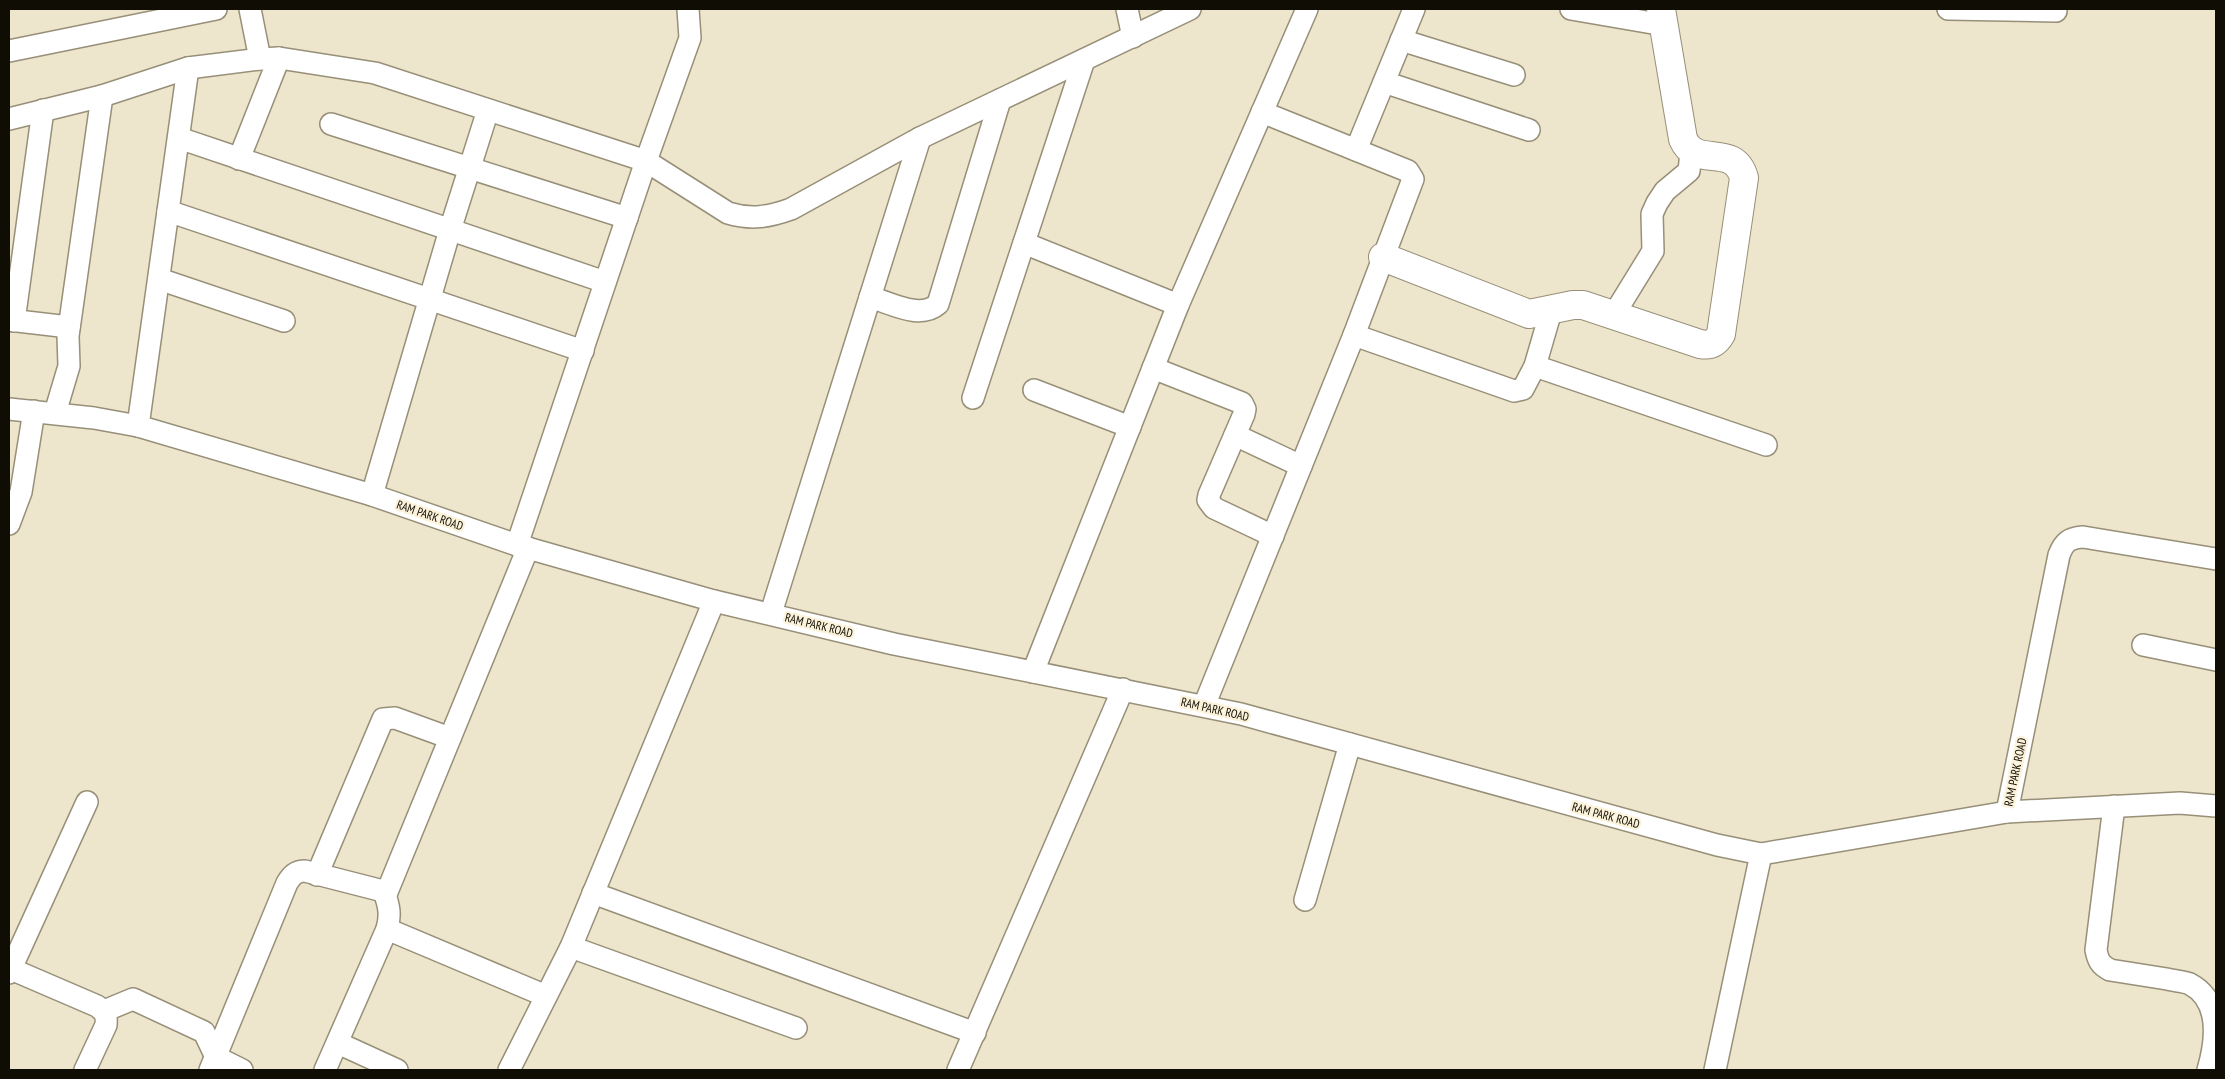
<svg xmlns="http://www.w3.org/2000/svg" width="2225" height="1079" font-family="'PT Sans Narrow',sans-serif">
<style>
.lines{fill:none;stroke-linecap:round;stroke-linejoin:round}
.street-casing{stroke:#978f78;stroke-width:24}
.secondary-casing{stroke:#978f78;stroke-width:30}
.street{stroke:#fff;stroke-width:21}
.secondary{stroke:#fff;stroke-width:28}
.labels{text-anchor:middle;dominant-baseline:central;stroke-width:4.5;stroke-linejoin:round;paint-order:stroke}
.street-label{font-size:12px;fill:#100d05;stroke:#fbf2d9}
</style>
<rect width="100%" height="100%" fill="#ede5cc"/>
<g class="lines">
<defs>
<g id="street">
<polyline points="250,9 260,59"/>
<polyline points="1127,9 1133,37"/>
<polyline points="1571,9 1664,25"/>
<polyline points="1948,9 2056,11"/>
<polyline points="1401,40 1514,75"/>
<polyline points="9,51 216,9"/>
<polyline points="1384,82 1529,130"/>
<path d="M9,119L102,96L188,68L260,59L279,58L375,73L646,161L728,213C751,220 769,217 791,209L920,138L1190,9"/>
<polyline points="331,124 627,218"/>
<polyline points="179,138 605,282"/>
<polyline points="1356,150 1414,9"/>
<polyline points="239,159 279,58"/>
<polyline points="168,211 583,351"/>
<polyline points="1024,243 1178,305"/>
<polyline points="159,279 284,321"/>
<path d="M870,297C891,303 920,320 938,304L1000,100"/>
<polyline points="1551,311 1535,366 1766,445"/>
<polyline points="1613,316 1653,251 1652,214 1657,203 1665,191 1689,171 1691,152"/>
<polyline points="9,320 69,327"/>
<polyline points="14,321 43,110"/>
<polyline points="1354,335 1514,391 1523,389 1535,366"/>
<polyline points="1153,368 1242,403 1245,409 1244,414 1209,495 1208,500 1214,508 1273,536"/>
<polyline points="1034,390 1130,427"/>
<polyline points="973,398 1084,60"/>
<path d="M9,409L94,418L138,426L372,495L517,545L714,601L894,644L1241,714L1717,845L1761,854L2007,812L2059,555C2064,542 2069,538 2083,537L2216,559"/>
<polyline points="55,413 69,366 68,336 102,96"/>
<polyline points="138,426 188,68"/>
<polyline points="1235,435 1301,466"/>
<polyline points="372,495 450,230 488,110"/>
<polyline points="9,524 21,492 34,411"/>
<polyline points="517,545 646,161 690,38 688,9"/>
<polyline points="771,613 920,138"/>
<polyline points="2143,645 2216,660"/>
<polyline points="1033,672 1178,305 1307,9"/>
<polyline points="1204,706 1354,335 1413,179 1408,171 1262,112"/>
<path d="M2114,806L2096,950C2098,960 2100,965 2110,970C2129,973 2148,976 2167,979C2174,981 2184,981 2190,984C2222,1001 2216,1042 2208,1070"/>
<polyline points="2007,812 2180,803 2216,806"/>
<polyline points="317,875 383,719 395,718 450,738"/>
<polyline points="593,893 975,1033"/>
<polyline points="1305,900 1350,744"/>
<polyline points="387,929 546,996"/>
<polyline points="571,947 796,1028"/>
<path d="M11,969L97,1006C105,1012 107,1015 106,1025L85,1070"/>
<polyline points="9,973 87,802"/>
<polyline points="104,1011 133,999 204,1032 216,1057 242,1070"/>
<polyline points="338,1043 397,1070"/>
<path d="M210,1070L287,883C292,875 296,871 305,871L387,892L528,548"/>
<path d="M325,1070L387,929C391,915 389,905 384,892"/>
<polyline points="509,1070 571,947 714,601"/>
<polyline points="958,1070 1123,689"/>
<polyline points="1715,1070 1761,854"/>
</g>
<path id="secondary" d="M1383,257L1529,314L1573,305H1583L1700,344C1710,346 1716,343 1721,334L1744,178C1734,141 1696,170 1683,139L1661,9"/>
</defs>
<use href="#street" class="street-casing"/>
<use href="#secondary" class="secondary-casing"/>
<use href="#street" class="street"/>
<use href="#secondary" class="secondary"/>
</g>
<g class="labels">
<g class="street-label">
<text transform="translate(430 515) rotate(19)">RAM PARK ROAD</text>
<text transform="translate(819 625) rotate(14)">RAM PARK ROAD</text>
<text transform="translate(1215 709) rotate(13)">RAM PARK ROAD</text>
<text transform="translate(2015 772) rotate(-78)">RAM PARK ROAD</text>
<text transform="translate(1606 815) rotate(15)">RAM PARK ROAD</text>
</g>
</g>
<rect width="2225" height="1079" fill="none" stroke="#100d05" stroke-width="20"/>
</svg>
